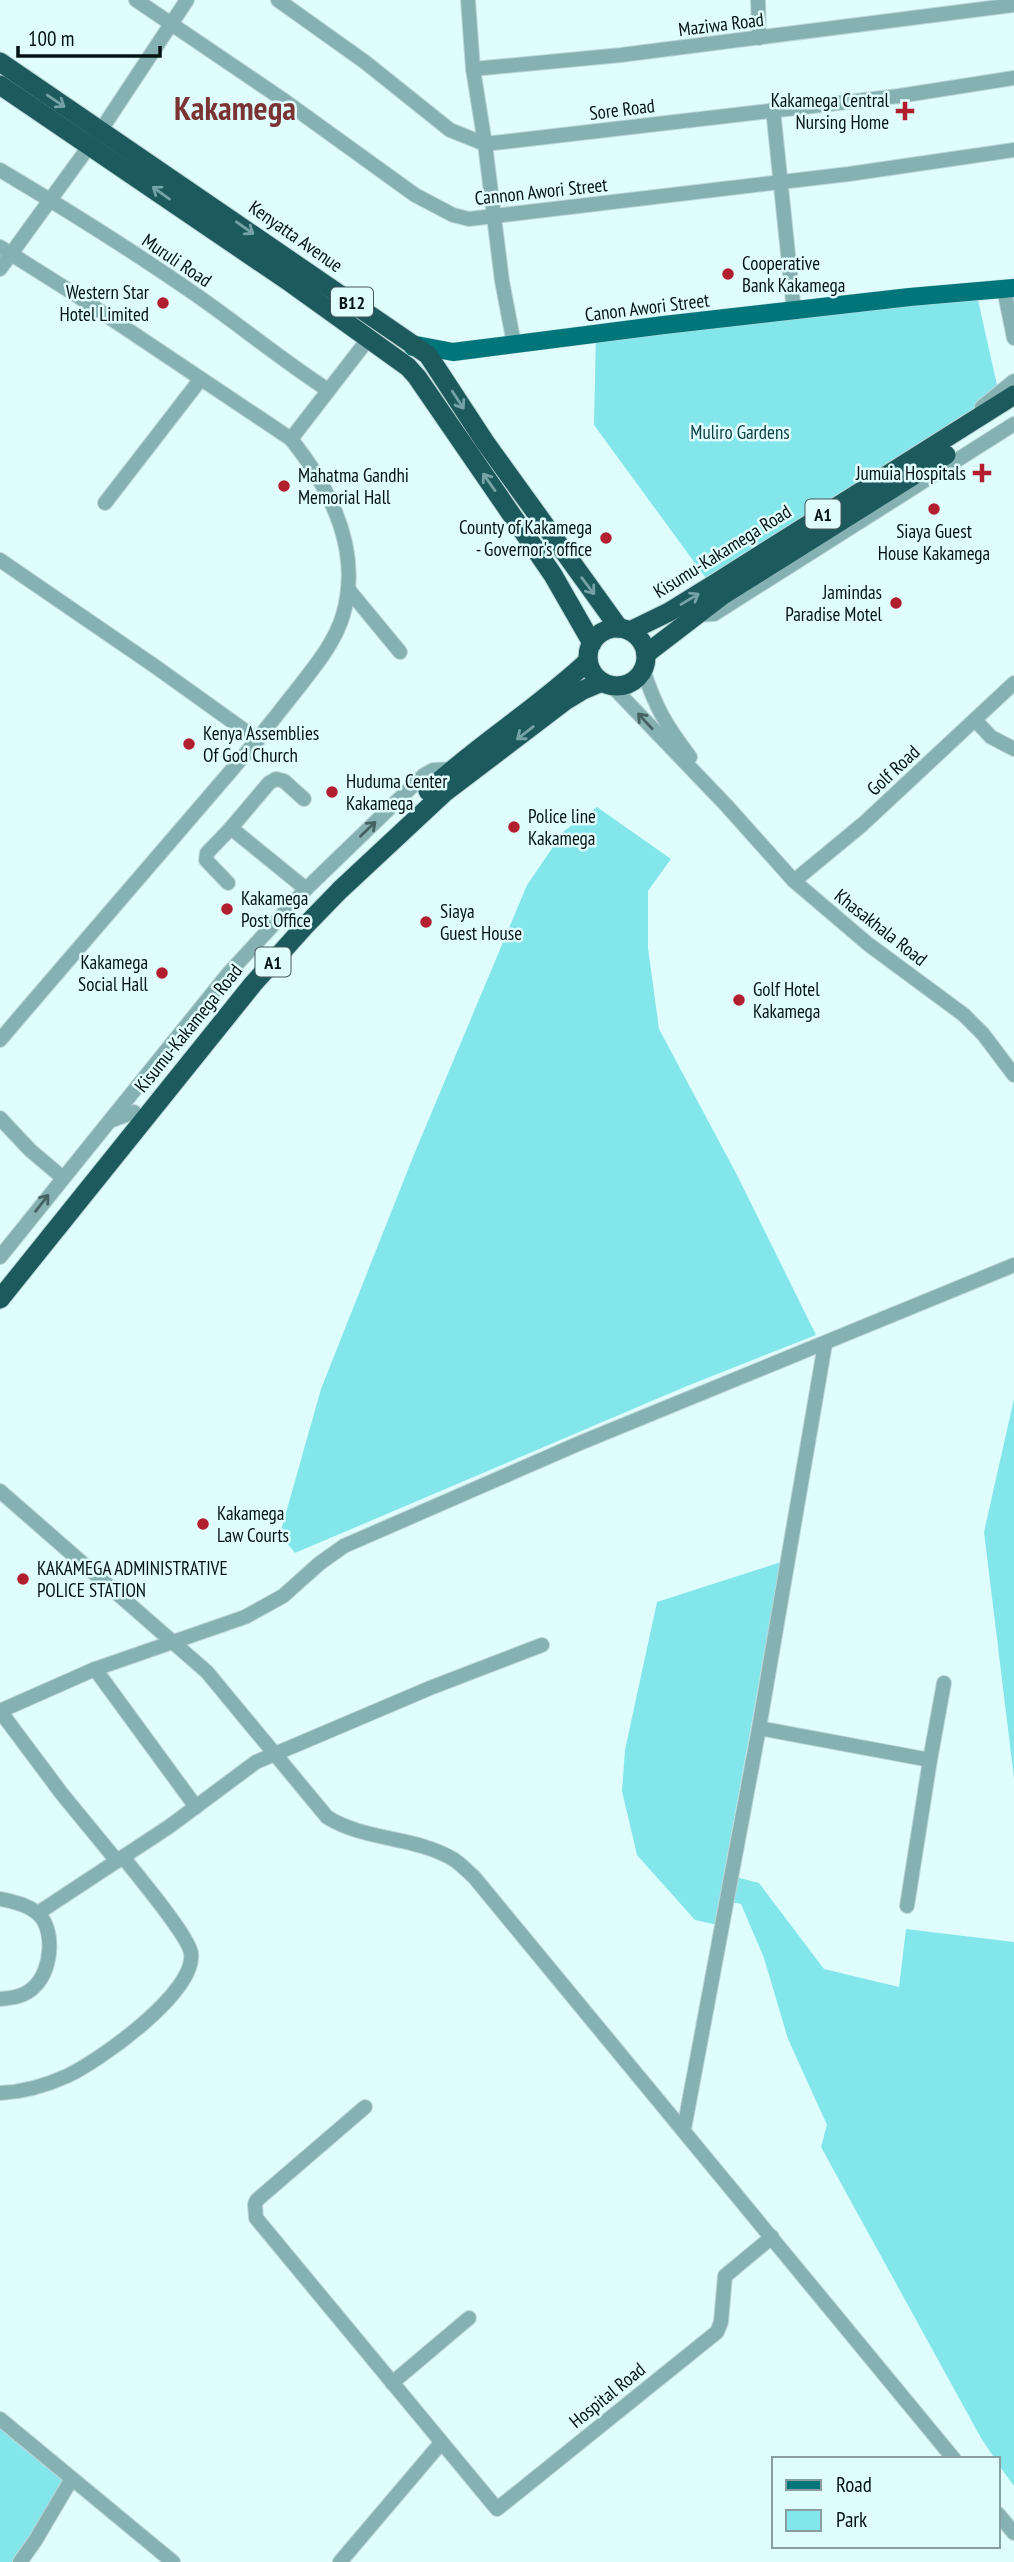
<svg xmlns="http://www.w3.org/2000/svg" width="1014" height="2562" font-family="'PT Sans Narrow',sans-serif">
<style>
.green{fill:#83e6eb}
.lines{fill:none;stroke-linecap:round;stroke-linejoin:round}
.minor-casing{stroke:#bdd7d8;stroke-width:16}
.major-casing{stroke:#bdd7d8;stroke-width:19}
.highway-casing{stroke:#bdd7d8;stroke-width:21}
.minor{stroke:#86b1b3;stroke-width:14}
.major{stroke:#00757a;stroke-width:18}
.highway{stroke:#1d5a5d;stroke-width:19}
.oneway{stroke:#75a3a5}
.oneway2{stroke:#466263}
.poi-dot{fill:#b11e2d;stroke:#e0fdfe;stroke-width:2.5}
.labels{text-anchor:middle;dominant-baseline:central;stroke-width:5;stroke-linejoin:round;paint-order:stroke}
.shield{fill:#e0fdfe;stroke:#47585a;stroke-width:2}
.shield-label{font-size:18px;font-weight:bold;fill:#051213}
.street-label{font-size:19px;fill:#051213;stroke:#e0fdfe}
.poi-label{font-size:19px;fill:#051213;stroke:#e0fdfe;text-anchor:start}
.park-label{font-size:19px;fill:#0c4144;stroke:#e0fdfe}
.town-label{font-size:33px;font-weight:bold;fill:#7b3434;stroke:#e0fdfe}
</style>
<rect width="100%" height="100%" fill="#e0fdfe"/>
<g class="green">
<polygon points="976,291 1001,403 711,585 594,425 596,333"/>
<polygon points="597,807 671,859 648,891 648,948 659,1029 737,1175 816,1335 687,1386 295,1553 280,1534 321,1389 415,1152 527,885 564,831"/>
<polygon points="1014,1399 1014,1778 984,1532"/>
<polygon points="781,1562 724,1874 759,1883 824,1969 899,1987 906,1929 1014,1942 1014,2486 998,2464 998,2459 995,2459 981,2438 821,2147 827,2125 788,2039 764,1958 741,1904 725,1901 722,1926 695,1920 637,1855 622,1791 625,1750 657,1602"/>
<polygon points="0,2417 71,2479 18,2562 0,2562"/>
</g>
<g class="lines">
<defs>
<g id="minor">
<polyline points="136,0 282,99 415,195 453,215 469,219 849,174 1014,150"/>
<polyline points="278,0 365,62 450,130 485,144 899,96 1014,78"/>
<polyline points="468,0 473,69 485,144 502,281 514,344"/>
<polyline points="758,0 759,38"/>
<polyline points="473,69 621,55 1014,5"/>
<polyline points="773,109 794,312"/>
<path d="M0,170C64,208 128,248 189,290C236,322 280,359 328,390"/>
<polyline points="0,247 73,293 291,439"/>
<polyline points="0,269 101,130 187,0"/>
<polyline points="1004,289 1014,338"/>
<polyline points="982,407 1014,381"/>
<polyline points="105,503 200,380"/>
<polyline points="0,560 156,667 258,740"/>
<polyline points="348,589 400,652"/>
<polyline points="696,615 714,614 1014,424"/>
<path d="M643,669C655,707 666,725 690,757"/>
<polyline points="611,685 726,805 794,881 868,944 964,1015 983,1034 1014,1075"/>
<polyline points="975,720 991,737 1014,749"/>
<polyline points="304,799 284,781 276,779 269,783 231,828 306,889"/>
<polyline points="794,881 863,824 1014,683"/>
<polyline points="228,883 206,860 207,853 231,828"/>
<path d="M0,1040C72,955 145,871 218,786C245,755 270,724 295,692C313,669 335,643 343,615C362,551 330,488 291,439L369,338"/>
<polyline points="0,1118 30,1150 63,1178"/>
<polyline points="110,1121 134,1112"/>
<polyline points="0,1257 228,974 306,889 424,775 433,770 453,769"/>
<path d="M0,1491L207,1672L327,1817C365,1841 414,1836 453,1859C461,1864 467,1871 474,1877L954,2459"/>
<polyline points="95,1669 196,1807"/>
<polyline points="0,1711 95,1669 245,1617 283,1596 320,1563 344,1546 580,1443 1014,1265"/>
<polyline points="0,1711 62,1794 117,1861"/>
<polyline points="759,1728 930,1760 907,1906"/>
<polyline points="930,1760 944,1683"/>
<path d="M0,1899C12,1901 25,1904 36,1912C56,1927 52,1970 35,1986C26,1996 13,1998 0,1999"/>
<polyline points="38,1913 170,1826 256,1762 430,1688 542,1645"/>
<path d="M0,2093C24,2092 45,2086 67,2076C99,2061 197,1992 191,1953C188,1935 137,1875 123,1857"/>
<polyline points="365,2107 257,2200 255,2204 256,2218 497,2509 717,2332 721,2322 725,2276 772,2237"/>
<polyline points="684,2129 759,1728 825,1344"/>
<polyline points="392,2383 469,2318"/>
<polyline points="0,2419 173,2562"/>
<polyline points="998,2514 1014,2533"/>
<polyline points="20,2562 35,2541 71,2480"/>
<polyline points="340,2562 441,2443"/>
</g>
<polyline id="major" points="413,347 416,345 453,352 664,325 910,297 1014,288"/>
<g id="highway">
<polyline points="0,62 428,355 485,442 619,628"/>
<polyline points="0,85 291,283 408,367 417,377 553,575 592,643"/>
<circle cx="617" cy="657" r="29"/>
<polyline points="630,631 669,612 711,586 1014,395"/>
<polyline points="646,654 723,595 946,455"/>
<path d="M428,791C479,744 538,708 588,661"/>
<polyline points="0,1299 253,984 305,926 340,890 444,793 565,701 583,690 602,682"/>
</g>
</defs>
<use href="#minor" class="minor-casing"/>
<use href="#major" class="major-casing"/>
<use href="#highway" class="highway-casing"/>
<use href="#minor" class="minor"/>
<use href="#major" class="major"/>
<use href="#highway" class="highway"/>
</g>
<defs><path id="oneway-shaft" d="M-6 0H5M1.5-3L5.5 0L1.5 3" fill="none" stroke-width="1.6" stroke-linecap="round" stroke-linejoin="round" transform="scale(1.75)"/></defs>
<g class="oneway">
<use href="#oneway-shaft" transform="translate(56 101) rotate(34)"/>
<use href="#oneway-shaft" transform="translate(161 193) rotate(-144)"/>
<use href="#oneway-shaft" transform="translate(245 228) rotate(35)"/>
<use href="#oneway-shaft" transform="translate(458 400) rotate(57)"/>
<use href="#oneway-shaft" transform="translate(489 482) rotate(-125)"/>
<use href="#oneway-shaft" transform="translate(588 586) rotate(53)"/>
<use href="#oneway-shaft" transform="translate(690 599) rotate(-31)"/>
<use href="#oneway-shaft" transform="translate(525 733) rotate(142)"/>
</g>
<g class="oneway2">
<use href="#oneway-shaft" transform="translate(645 721) rotate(-133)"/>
<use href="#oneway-shaft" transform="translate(368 829) rotate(-44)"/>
<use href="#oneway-shaft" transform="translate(42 1203) rotate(-52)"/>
</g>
<g class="poi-dot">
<path d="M901.5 100.5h7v7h7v7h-7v7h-7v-7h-7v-7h7z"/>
<circle cx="728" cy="274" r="7"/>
<circle cx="163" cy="303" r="7"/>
<path d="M978.5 462.5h7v7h7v7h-7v7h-7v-7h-7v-7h7z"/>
<circle cx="284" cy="486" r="7"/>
<circle cx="934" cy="509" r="7"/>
<circle cx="606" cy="538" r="7"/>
<circle cx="896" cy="603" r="7"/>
<circle cx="189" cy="744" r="7"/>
<circle cx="332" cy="792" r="7"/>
<circle cx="514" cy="827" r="7"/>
<circle cx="227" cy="909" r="7"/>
<circle cx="426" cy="922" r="7"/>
<circle cx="162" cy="973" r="7"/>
<circle cx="739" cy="1000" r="7"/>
<circle cx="203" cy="1524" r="7"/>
<circle cx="23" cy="1579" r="7"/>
</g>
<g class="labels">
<g class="shield">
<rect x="331" y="287.5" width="42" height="29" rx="5"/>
<rect x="805.5" y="499.5" width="35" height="29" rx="5"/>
<rect x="255.5" y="947.5" width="35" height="29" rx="5"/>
</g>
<g class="shield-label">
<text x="352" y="302">B12</text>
<text x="823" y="514">A1</text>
<text x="273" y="962">A1</text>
</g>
<g class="street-label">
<text transform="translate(721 24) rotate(-7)">Maziwa Road</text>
<text transform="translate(622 109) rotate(-7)">Sore Road</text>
<text transform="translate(541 191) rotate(-6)">Cannon Awori Street</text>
<text transform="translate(296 236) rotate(35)">Kenyatta Avenue</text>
<text transform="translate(177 260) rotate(34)">Muruli Road</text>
<text transform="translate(647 307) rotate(-7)">Canon Awori Street</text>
<text transform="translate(722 551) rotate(-32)">Kisumu-Kakamega Road</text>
<text transform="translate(893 770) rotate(-43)">Golf Road</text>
<text transform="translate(881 927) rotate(38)">Khasakhala Road</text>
<text transform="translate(188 1028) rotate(-51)">Kisumu-Kakamega Road</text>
<text transform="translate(607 2395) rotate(-39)">Hospital Road</text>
</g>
<g class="poi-label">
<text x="889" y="100" text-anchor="end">Kakamega Central<tspan x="889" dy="22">Nursing Home</tspan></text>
<text x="742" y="263">Cooperative<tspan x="742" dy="22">Bank Kakamega</tspan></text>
<text x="149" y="292" text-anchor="end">Western Star<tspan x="149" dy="22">Hotel Limited</tspan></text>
<text x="966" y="473" text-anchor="end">Jumuia Hospitals</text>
<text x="298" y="475">Mahatma Gandhi<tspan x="298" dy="22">Memorial Hall</tspan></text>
<text x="592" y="527" text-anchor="end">County of Kakamega<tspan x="592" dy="22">- Governor's office</tspan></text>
<text x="934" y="531" text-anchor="middle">Siaya Guest<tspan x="934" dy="22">House Kakamega</tspan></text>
<text x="882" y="592" text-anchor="end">Jamindas<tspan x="882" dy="22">Paradise Motel</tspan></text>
<text x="203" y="733">Kenya Assemblies<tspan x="203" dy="22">Of God Church</tspan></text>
<text x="346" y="781">Huduma Center<tspan x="346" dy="22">Kakamega</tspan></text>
<text x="528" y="816">Police line<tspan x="528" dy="22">Kakamega</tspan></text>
<text x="241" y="898">Kakamega<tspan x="241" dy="22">Post Office</tspan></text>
<text x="440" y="911">Siaya<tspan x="440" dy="22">Guest House</tspan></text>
<text x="148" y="962" text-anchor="end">Kakamega<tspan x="148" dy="22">Social Hall</tspan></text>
<text x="753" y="989">Golf Hotel<tspan x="753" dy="22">Kakamega</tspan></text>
<text x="217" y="1513">Kakamega<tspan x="217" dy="22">Law Courts</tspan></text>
<text x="37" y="1568">KAKAMEGA ADMINISTRATIVE<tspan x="37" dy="22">POLICE STATION</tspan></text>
</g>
<g class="park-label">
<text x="740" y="432">Muliro Gardens</text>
</g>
<g class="town-label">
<text x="235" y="107">Kakamega</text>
</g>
</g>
<rect x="772" y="2457" width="228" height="91" fill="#e0fdfe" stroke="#889fa0" stroke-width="2"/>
<rect x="786" y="2480" width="35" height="10" fill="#00757a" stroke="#889fa0" stroke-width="2"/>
<text x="836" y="2492" font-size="21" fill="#051213">Road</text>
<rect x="786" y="2510" width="35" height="21" fill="#83e6eb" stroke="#889fa0" stroke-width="2"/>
<text x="836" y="2527" font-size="21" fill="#051213">Park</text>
<path d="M18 46v10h142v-10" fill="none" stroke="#051213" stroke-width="3.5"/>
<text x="28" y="46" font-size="21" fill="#051213" stroke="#e0fdfe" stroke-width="5" paint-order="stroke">100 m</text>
</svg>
